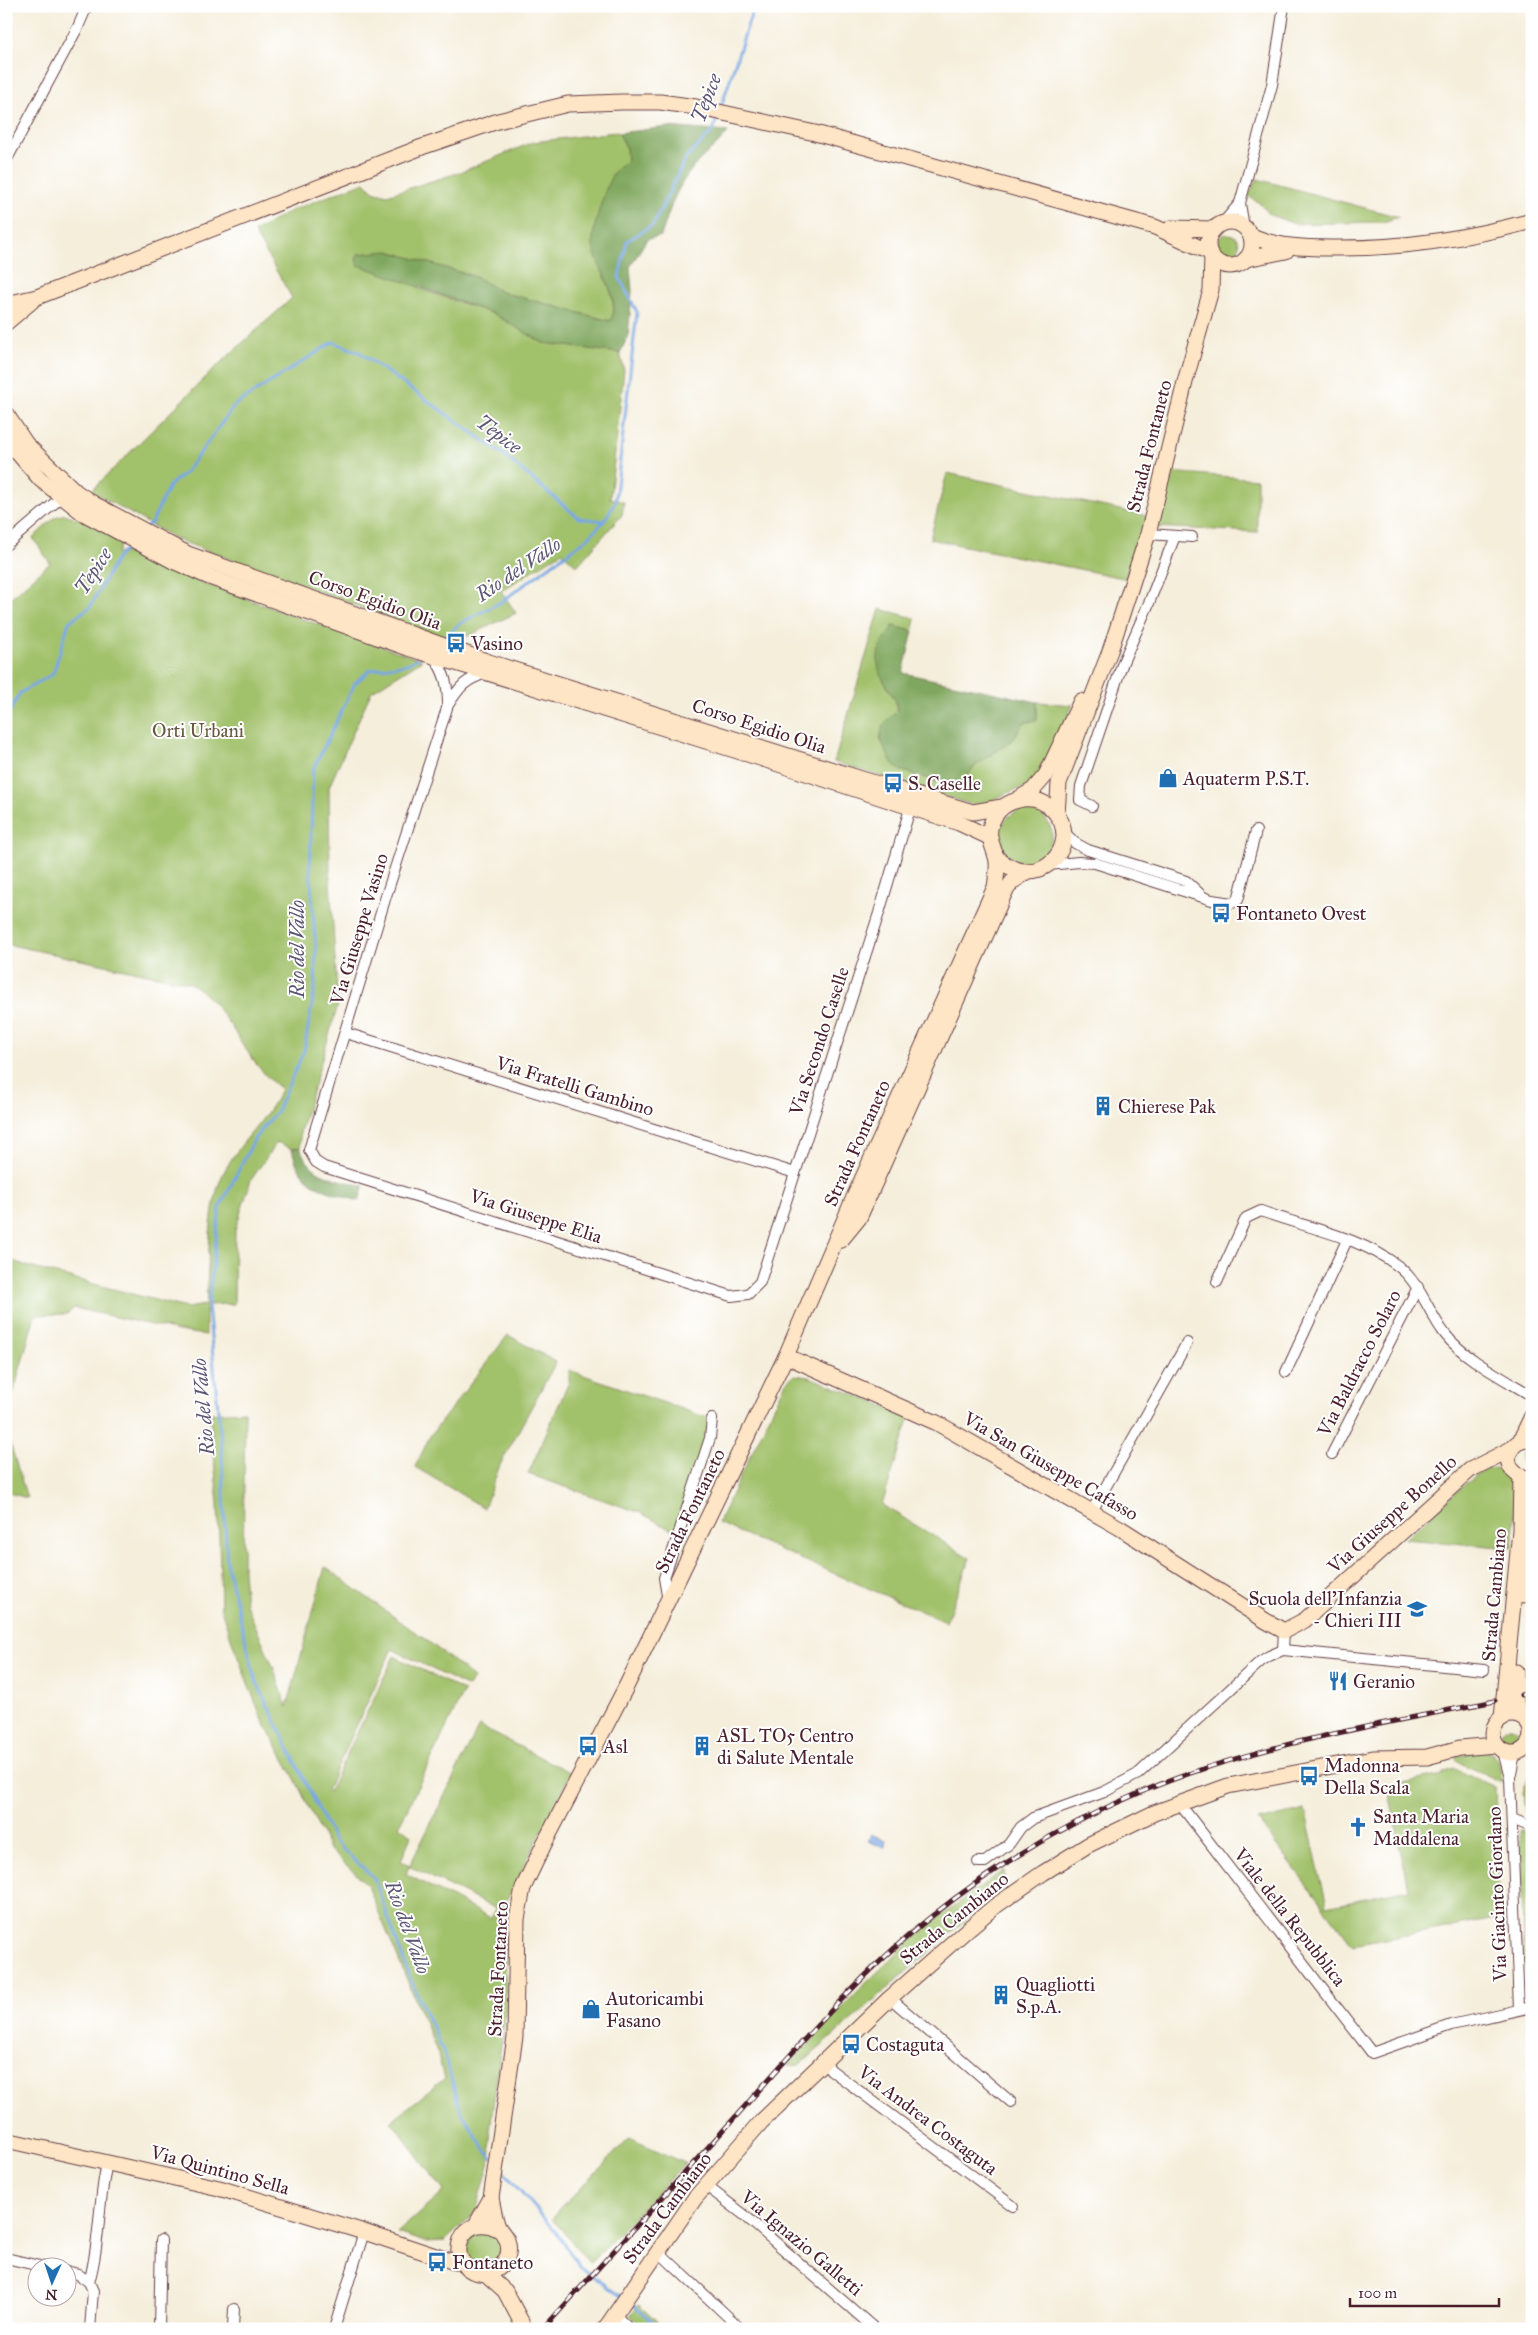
<svg xmlns="http://www.w3.org/2000/svg" width="1538" height="2335" font-family="'IM FELL Great Primer',serif">
<style>
.green{fill:#a1c16a;stroke:#76704a;fill-rule:evenodd}
.forest{fill:#80a75e;stroke:#656344}
.water{fill:#79a8e3;stroke:#626487}
.lines{fill:none;stroke-linecap:round;stroke-linejoin:round}
.stream{stroke:#79a8e3;stroke-width:3}
.street-casing{stroke:#643e45;stroke-width:12}
.secondary-casing{stroke:#643e45;stroke-width:17}
.street{stroke:#fff;stroke-width:10}
.secondary{stroke:#fee5c5;stroke-width:15}
.rail-casing{stroke:#4a1f2b;stroke-width:5}
.rail{stroke:#fff;stroke-width:3;stroke-dasharray:9;stroke-linecap:butt}
.labels{text-anchor:middle;dominant-baseline:central;stroke-width:4;stroke-linejoin:round;paint-order:stroke}
.street-label{font-size:19px;fill:#4a1f2b;stroke:#fff}
.poi-label{font-size:19px;fill:#4a1f2b;stroke:#fff;text-anchor:start}
.park-label{font-size:19px;fill:#685841;stroke:#fff}
.water-label{font-size:20px;font-style:italic;fill:#5d5675;stroke:#fff}
</style>
<rect width="100%" height="100%" fill="#fff"/>
<filter id="ink" filterUnits="userSpaceOnUse"><feTurbulence type="fractalNoise" baseFrequency=".02" numOctaves="2"/><feDisplacementMap in="SourceGraphic" scale="10" xChannelSelector="R" yChannelSelector="G"/><feConvolveMatrix kernelMatrix="1 2 1 2 8 2 1 2 1" color-interpolation-filters="sRGB"/></filter>
<filter id="wash" filterUnits="userSpaceOnUse"><feTurbulence type="fractalNoise" baseFrequency=".0096" numOctaves="4" result="noise"/><feDisplacementMap in="SourceGraphic" scale="20" xChannelSelector="R" yChannelSelector="G"/><feGaussianBlur stdDeviation="1.12" result="paint"/><feColorMatrix in="noise" values="0 0 0 0 0 0 0 0 0 0 0 0 0 0 0 0 0 1.4 0 .05"/><feComposite in="paint" operator="in"/></filter>
<g filter="url(#wash)">
<rect width="100%" height="100%" fill="#f5eedb"/>
<g class="green">
<polygon points="615,132 619,133 626,147 627,161 593,244 612,296 614,314 610,321 501,292 476,277 388,251 420,289 494,314 543,343 620,353 624,370 610,498 624,502 622,515 577,566 562,552 501,591 516,613 456,642 178,540 91,491 217,366 292,298 254,232 290,211 365,182 373,191 387,195 461,172 533,142"/>
<polygon points="1257,179 1399,217 1383,222 1295,224 1270,215 1261,204 1248,196"/>
<circle cx="1228" cy="245" r="11"/>
<polygon points="1169,472 1257,479 1257,532 1154,527"/>
<polygon points="947,473 1148,516 1128,579 930,539"/>
<path d="M65,514L92,524L121,543L117,553H132L134,551L168,570L280,611L422,660L371,692L329,787L330,880L338,1005L300,1133V1147L292,1149L277,1142L251,1180L235,1230L234,1304L206,1305V1335L183,1332L74,1308L67,1314L35,1315L6,1420V1258L29,1267L186,1308L206,1305C209,1267 207,1203 225,1170C241,1140 268,1119 281,1089C243,1061 230,1007 190,983L6,944V602L50,563L33,538L55,517Z"/>
<path d="M880,609L915,618L913,631L893,626L897,711L883,725L900,770L957,787L977,764L1013,740L1023,723L1037,720V702L1073,705L1043,768L1028,788C1009,788 995,802 977,806L834,762Z"/>
<circle cx="1026" cy="836" r="26"/>
<polygon points="508,1335 556,1362 500,1465 484,1508 415,1467 430,1436"/>
<polygon points="569,1370 708,1418 709,1428 677,1533 641,1513 528,1474 569,1382"/>
<polygon points="794,1375 809,1377 910,1416 882,1505 970,1558 946,1622 718,1523 786,1382"/>
<path d="M245,1411L243,1572L246,1604L273,1666L287,1707L325,1567L433,1645L474,1678L468,1687L392,1649L327,1790L329,1792L394,1656L464,1691L399,1826L411,1835L401,1861L410,1865L479,1726L571,1773L501,1912L505,1921L506,2007L490,2130L491,2158L476,2212L445,2241L425,2242L397,2233L444,2191L391,2121L444,2079L438,2054L367,1884L329,1849L296,1781L261,1717L234,1647L221,1609L218,1504L210,1413ZM409,1866L496,1909L491,1918L406,1874Z"/>
<polygon points="6,1437 10,1443 27,1498 6,1492"/>
<polygon points="1532,1448 1532,1468 1522,1463 1521,1457 1523,1451"/>
<polygon points="1495,1468 1515,1480 1517,1492 1512,1548 1405,1539 1475,1475 1487,1469"/>
<circle cx="1510" cy="1735" r="9"/>
<path d="M1483,1750C1500,1754 1501,1766 1502,1782L1456,1761V1757Z"/>
<polygon points="1455,1769 1495,1787 1500,1918 1353,1945 1258,1821 1305,1810 1327,1906 1408,1889 1388,1786 1443,1775 1443,1772"/>
<polygon points="1532,1769 1532,1816 1525,1813 1523,1792"/>
<polygon points="1520,1830 1532,1835 1532,1946 1524,1968"/>
<polygon points="1004,1870 1005,1877 995,1894 800,2065 787,2066 858,1991 920,1931"/>
<polygon points="629,2138 685,2163 590,2264 552,2218"/>
<circle cx="484" cy="2249" r="17"/>
<polygon points="639,2305 664,2329 644,2329 630,2315"/>
</g>
<g class="forest">
<path d="M667,127L728,132C720,144 707,152 697,163C676,187 671,206 661,236L647,239L630,267L632,291L628,336L620,353L543,343L494,314L358,265L356,259L358,254L388,251L476,277L501,292L610,321C624,297 595,268 593,244C591,231 607,180 615,171C618,167 623,164 627,161L626,147L619,133Z"/>
<path d="M893,626L913,631L903,673L1037,702V720L1023,723L1013,740L977,764L957,787L900,770L892,763L880,739L883,725L897,711C897,702 894,697 889,690C871,661 876,652 893,626Z"/>
<path d="M300,1147C310,1178 336,1178 364,1186L359,1201C326,1191 300,1187 292,1149Z"/>
</g>
<polygon class="water" points="871,1834 887,1841 884,1848 868,1841"/>
<g class="lines">
<g class="stream">
<polyline points="721,107 754,6"/>
<polyline points="147,527 152,522 169,486 186,472 235,405 333,342 359,352 501,453 579,518 604,521 615,503 637,312 619,277 627,241 653,225 686,158 713,131 718,115"/>
<polyline points="443,640 459,624 501,602 588,538 604,521"/>
<polyline points="420,657 407,664 370,670 355,683 313,770 310,869 316,949 315,987 304,1051 277,1111 255,1138 220,1207 208,1305 222,1451 227,1566 256,1681 334,1841 374,1878 410,1978 443,2051 461,2111 483,2147 493,2158"/>
<polyline points="6,718 20,693 53,674 69,622 90,607 117,558 131,544"/>
<polyline points="501,2169 553,2228 581,2268 621,2296"/>
<polyline points="629,2301 660,2329"/>
</g>
</g>
</g>
<g filter="url(#ink)">
<g class="lines">
<defs>
<g id="street">
<polyline points="6,161 78,27 87,6"/>
<polyline points="1223,223 1240,203"/>
<polyline points="1244,228 1240,203 1272,85 1284,6"/>
<polyline points="1148,534 1192,537"/>
<polyline points="6,545 65,494"/>
<path d="M434,657C445,673 448,685 448,705"/>
<path d="M486,673C465,680 460,686 448,705L386,896L309,1150L316,1162L324,1167L731,1296L748,1294L760,1282L879,913L912,802"/>
<polyline points="1092,806 1080,800 1081,786 1123,662 1149,603 1175,536"/>
<polyline points="1063,831 1075,843 1088,850 1186,881 1202,896"/>
<polyline points="1048,865 1079,862 1095,863 1212,900 1232,903 1238,900 1256,831"/>
<polyline points="346,1033 795,1173"/>
<path d="M1217,1282L1246,1218L1261,1211C1306,1228 1359,1236 1398,1266C1421,1284 1428,1312 1445,1334C1464,1359 1505,1379 1532,1396"/>
<polyline points="1286,1372 1347,1240"/>
<polyline points="1332,1454 1418,1287"/>
<polyline points="1092,1511 1187,1343"/>
<polyline points="668,1601 664,1578 710,1438 712,1419"/>
<polyline points="1283,1650 1484,1670"/>
<polyline points="1503,1751 1510,1778 1519,2009"/>
<polyline points="1511,1774 1515,1753"/>
<polyline points="1179,1803 1372,2053 1451,2025 1532,2007"/>
<polyline points="1512,1819 1532,1827"/>
<polyline points="978,1862 985,1862 1009,1844 1021,1827 1033,1818 1104,1792 1138,1774 1261,1661 1269,1656 1283,1650 1284,1631"/>
<polyline points="890,1998 1011,2102"/>
<polyline points="824,2061 831,2070 1013,2206"/>
<polyline points="705,2185 743,2214 875,2329"/>
<polyline points="658,2251 741,2329"/>
<polyline points="6,2258 48,2268"/>
<polyline points="68,2272 78,2274 89,2282"/>
<polyline points="615,2315 629,2329"/>
<path d="M90,2329L93,2291L89,2282C100,2245 98,2202 107,2163"/>
<polyline points="159,2329 161,2240"/>
<polyline points="233,2329 234,2309"/>
<polyline points="334,2329 364,2232"/>
</g>
<g id="secondary">
<circle cx="1230" cy="244" r="22"/>
<polyline points="1171,228 1214,229"/>
<path d="M1250,235C1275,247 1304,248 1332,248C1400,249 1466,239 1532,221"/>
<polyline points="1246,259 1286,251"/>
<polyline points="6,304 37,297 422,147 498,121 568,104 622,102 660,102 696,107 815,133 1155,227 1209,252"/>
<polyline points="6,323 32,301"/>
<polyline points="6,414 26,444 76,492 94,504 188,554 489,662 865,780 973,812 1002,807"/>
<polyline points="6,439 40,479 83,513 173,561 209,577 408,648 760,758 959,823 989,837"/>
<polyline points="1018,799 1033,790 1046,775 1081,701"/>
<polyline points="1057,815 1059,783 1110,651 1148,534 1186,378 1211,290 1212,256"/>
<polyline points="841,1240 859,1218 1005,892 1012,882 1027,872"/>
<polyline points="786,1356 937,1423 1120,1528 1266,1621 1284,1631 1305,1620 1470,1470 1511,1449"/>
<polyline points="1520,1441 1532,1416"/>
<path d="M1529,1478C1517,1477 1509,1470 1508,1458C1511,1445 1519,1439 1532,1440"/>
<polyline points="1524,1595 1532,1520"/>
<polyline points="1516,1672 1516,1703 1521,1717"/>
<circle cx="1512" cy="1734" r="19"/>
<polyline points="1502,1718 1520,1530 1521,1477"/>
<polyline points="6,2140 219,2188 364,2232 454,2262 463,2262"/>
<path d="M491,2198C493,2207 494,2215 497,2224C499,2230 504,2234 507,2240C514,2258 497,2277 478,2273C443,2265 460,2209 498,2229"/>
<path d="M476,2225L491,2198L515,2037L517,1919L523,1888L544,1844L626,1687L786,1356L855,1195L995,887C996,878 999,866 996,857C993,845 987,837 991,824C996,810 1008,801 1023,799C1034,798 1046,802 1054,811C1085,845 1037,896 996,857"/>
<polyline points="486,2274 505,2291 525,2329"/>
<polyline points="605,2329 695,2198 762,2121 890,1998 969,1928 994,1907 1043,1873 1088,1845 1154,1813 1228,1786 1373,1758 1427,1757 1460,1748 1496,1745"/>
</g>
</defs>
<use href="#street" class="street-casing"/>
<use href="#secondary" class="secondary-casing"/>
<use href="#street" class="street"/>
<use href="#secondary" class="secondary"/>
<defs>
<g id="rail">
<polyline points="1521,1695 1532,1693"/>
<path d="M543,2329C605,2260 668,2192 730,2123C794,2051 857,1976 932,1916C997,1864 1069,1822 1146,1790C1257,1744 1378,1725 1495,1701"/>
</g>
</defs>
<use href="#rail" class="rail-casing"/>
<use href="#rail" class="rail"/>
</g>
</g>
<defs>
<symbol id="bus-bare" viewBox="-9 -9 18 18"><path d="M-5-6H5V4H4V6H2V4H-2V6H-4V4H-5ZM-3.5-4V0h7V-4ZM-3.5 1.2v1.5H-2V1.2ZM2 1.2v1.5H3.5V1.2Z" fill="#1f6fb2" stroke="#fff" stroke-width="2.5" paint-order="stroke"/></symbol>
<symbol id="shop-bare" viewBox="-9 -9 18 18"><path d="M-5-2.5h2.3a2.7 3.5 0 0 1 5.4 0H5L5.5 6h-11ZM-1.5-2.5h3a1.5 2.3 0 0 0-3 0Z" fill="#1f6fb2" stroke="#fff" stroke-width="2.5" paint-order="stroke"/></symbol>
<symbol id="building-bare" viewBox="-9 -9 18 18"><path d="M-4-6H4V6H1V3H-1V6H-4ZM-2.5-4.3h1.7v1.8h-1.7ZM.8-4.3h1.7v1.8H.8ZM-2.5-1h1.7V.8h-1.7ZM.8-1h1.7V.8H.8Z" fill="#1f6fb2" stroke="#fff" stroke-width="2.5" paint-order="stroke"/></symbol>
<symbol id="school-bare" viewBox="-9 -9 18 18"><path d="M0-5L7-2L0 1L-7-2ZM-4 1L0 2.5L4 1V4Q0 6-4 4Z" fill="#1f6fb2" stroke="#fff" stroke-width="2.5" paint-order="stroke"/></symbol>
<symbol id="restaurant-bare" viewBox="-9 -9 18 18"><path d="M-5-6h1v4h1v-4h1v4h1v-4h1v5L-1.5 .5V6h-2V.5L-5-1ZM5-6V6H3V1.5H1.5Q1.5-4 5-6Z" fill="#1f6fb2" stroke="#fff" stroke-width="2.5" paint-order="stroke"/></symbol>
<symbol id="church-bare" viewBox="-9 -9 18 18"><path d="M-1.2-6h2.4v3.5h3.3v2.4h-3.3V6h-2.4V-.1h-3.3v-2.4h3.3Z" fill="#1f6fb2" stroke="#fff" stroke-width="2.5" paint-order="stroke"/></symbol>
</defs>
<g fill-rule="evenodd">
<use href="#bus-bare" x="442" y="629" width="28" height="28"/>
<use href="#shop-bare" x="1154" y="764" width="28" height="28"/>
<use href="#bus-bare" x="879" y="769" width="28" height="28"/>
<use href="#bus-bare" x="1207" y="899" width="28" height="28"/>
<use href="#building-bare" x="1089" y="1092" width="28" height="28"/>
<use href="#school-bare" x="1403" y="1595" width="28" height="28"/>
<use href="#restaurant-bare" x="1324" y="1667" width="28" height="28"/>
<use href="#bus-bare" x="574" y="1732" width="28" height="28"/>
<use href="#building-bare" x="688" y="1732" width="28" height="28"/>
<use href="#bus-bare" x="1295" y="1762" width="28" height="28"/>
<use href="#church-bare" x="1344" y="1813" width="28" height="28"/>
<use href="#building-bare" x="987" y="1981" width="28" height="28"/>
<use href="#shop-bare" x="577" y="1995" width="28" height="28"/>
<use href="#bus-bare" x="837" y="2030" width="28" height="28"/>
<use href="#bus-bare" x="423" y="2248" width="28" height="28"/>
</g>
<g class="labels">
<g class="street-label">
<text transform="translate(1149 446) rotate(-76)">Strada Fontaneto</text>
<text transform="translate(375 600) rotate(20)">Corso Egidio Olia</text>
<text transform="translate(759 726) rotate(18)">Corso Egidio Olia</text>
<text transform="translate(359 929) rotate(-73)">Via Giuseppe Vasino</text>
<text transform="translate(819 1041) rotate(-72)">Via Secondo Caselle</text>
<text transform="translate(575 1086) rotate(17)">Via Fratelli Gambino</text>
<text transform="translate(857 1143) rotate(-66)">Strada Fontaneto</text>
<text transform="translate(536 1216) rotate(18)">Via Giuseppe Elia</text>
<text transform="translate(1359 1363) rotate(-63)">Via Baldracco Solaro</text>
<text transform="translate(1051 1466) rotate(30)">Via San Giuseppe Cafasso</text>
<text transform="translate(690 1511) rotate(-64)">Strada Fontaneto</text>
<text transform="translate(1392 1514) rotate(-42)">Via Giuseppe Bonello</text>
<text transform="translate(1494 1595) rotate(-85)">Strada Cambiano</text>
<text transform="translate(1497 1894) rotate(-92)">Via Giacinto Giordano</text>
<text transform="translate(1290 1917) rotate(52)">Viale della Repubblica</text>
<text transform="translate(954 1918) rotate(-39)">Strada Cambiano</text>
<text transform="translate(498 1969) rotate(-87)">Strada Fontaneto</text>
<text transform="translate(928 2120) rotate(37)">Via Andrea Costaguta</text>
<text transform="translate(220 2170) rotate(15)">Via Quintino Sella</text>
<text transform="translate(667 2208) rotate(-53)">Strada Cambiano</text>
<text transform="translate(802 2243) rotate(40)">Via Ignazio Galletti</text>
</g>
<g class="poi-label">
<text x="471" y="643">Vasino</text>
<text x="1183" y="778">Aquaterm P.S.T.</text>
<text x="908" y="783">S. Caselle</text>
<text x="1236" y="913">Fontaneto Ovest</text>
<text x="1118" y="1106">Chierese Pak</text>
<text x="1402" y="1598" text-anchor="end">Scuola dell'Infanzia<tspan x="1402" dy="22">- Chieri III</tspan></text>
<text x="1353" y="1681">Geranio</text>
<text x="717" y="1735">ASL TO5 Centro<tspan x="717" dy="22">di Salute Mentale</tspan></text>
<text x="603" y="1746">Asl</text>
<text x="1324" y="1765">Madonna<tspan x="1324" dy="22">Della Scala</tspan></text>
<text x="1373" y="1816">Santa Maria<tspan x="1373" dy="22">Maddalena</tspan></text>
<text x="1016" y="1984">Quagliotti<tspan x="1016" dy="22">S.p.A.</tspan></text>
<text x="606" y="1998">Autoricambi<tspan x="606" dy="22">Fasano</tspan></text>
<text x="866" y="2044">Costaguta</text>
<text x="452" y="2262">Fontaneto</text>
</g>
<g class="park-label">
<text x="198" y="730">Orti Urbani</text>
</g>
<g class="water-label">
<text transform="translate(706 98) rotate(-69)">Tepice</text>
<text transform="translate(499 434) rotate(37)">Tepice</text>
<text transform="translate(518 569) rotate(-34)">Rio del Vallo</text>
<text transform="translate(93 571) rotate(-57)">Tepice</text>
<text transform="translate(297 949) rotate(-90)">Rio del Vallo</text>
<text transform="translate(203 1407) rotate(-95)">Rio del Vallo</text>
<text transform="translate(408 1927) rotate(70)">Rio del Vallo</text>
</g>
</g>
<rect width="1538" height="2335" fill="none" stroke="#fff" stroke-width="25"/>
<g transform="translate(52 2282) rotate(183)"><circle r="24" fill="#ffffff" stroke="#b7a5aa"/>
<path d="M0-4L9 19L0 12L-9 19Z" fill="#1f6fb2"/>
<text y="-8" font-size="14" font-weight="bold" text-anchor="middle" fill="#4a1f2b">N</text>
</g>
<path d="M1350 2298v8h149v-8" fill="none" stroke="#4a1f2b" stroke-width="2.5"/>
<text x="1358" y="2298" font-size="15" fill="#4a1f2b" stroke="#ffffff" stroke-width="4" paint-order="stroke">100 m</text>
</svg>
